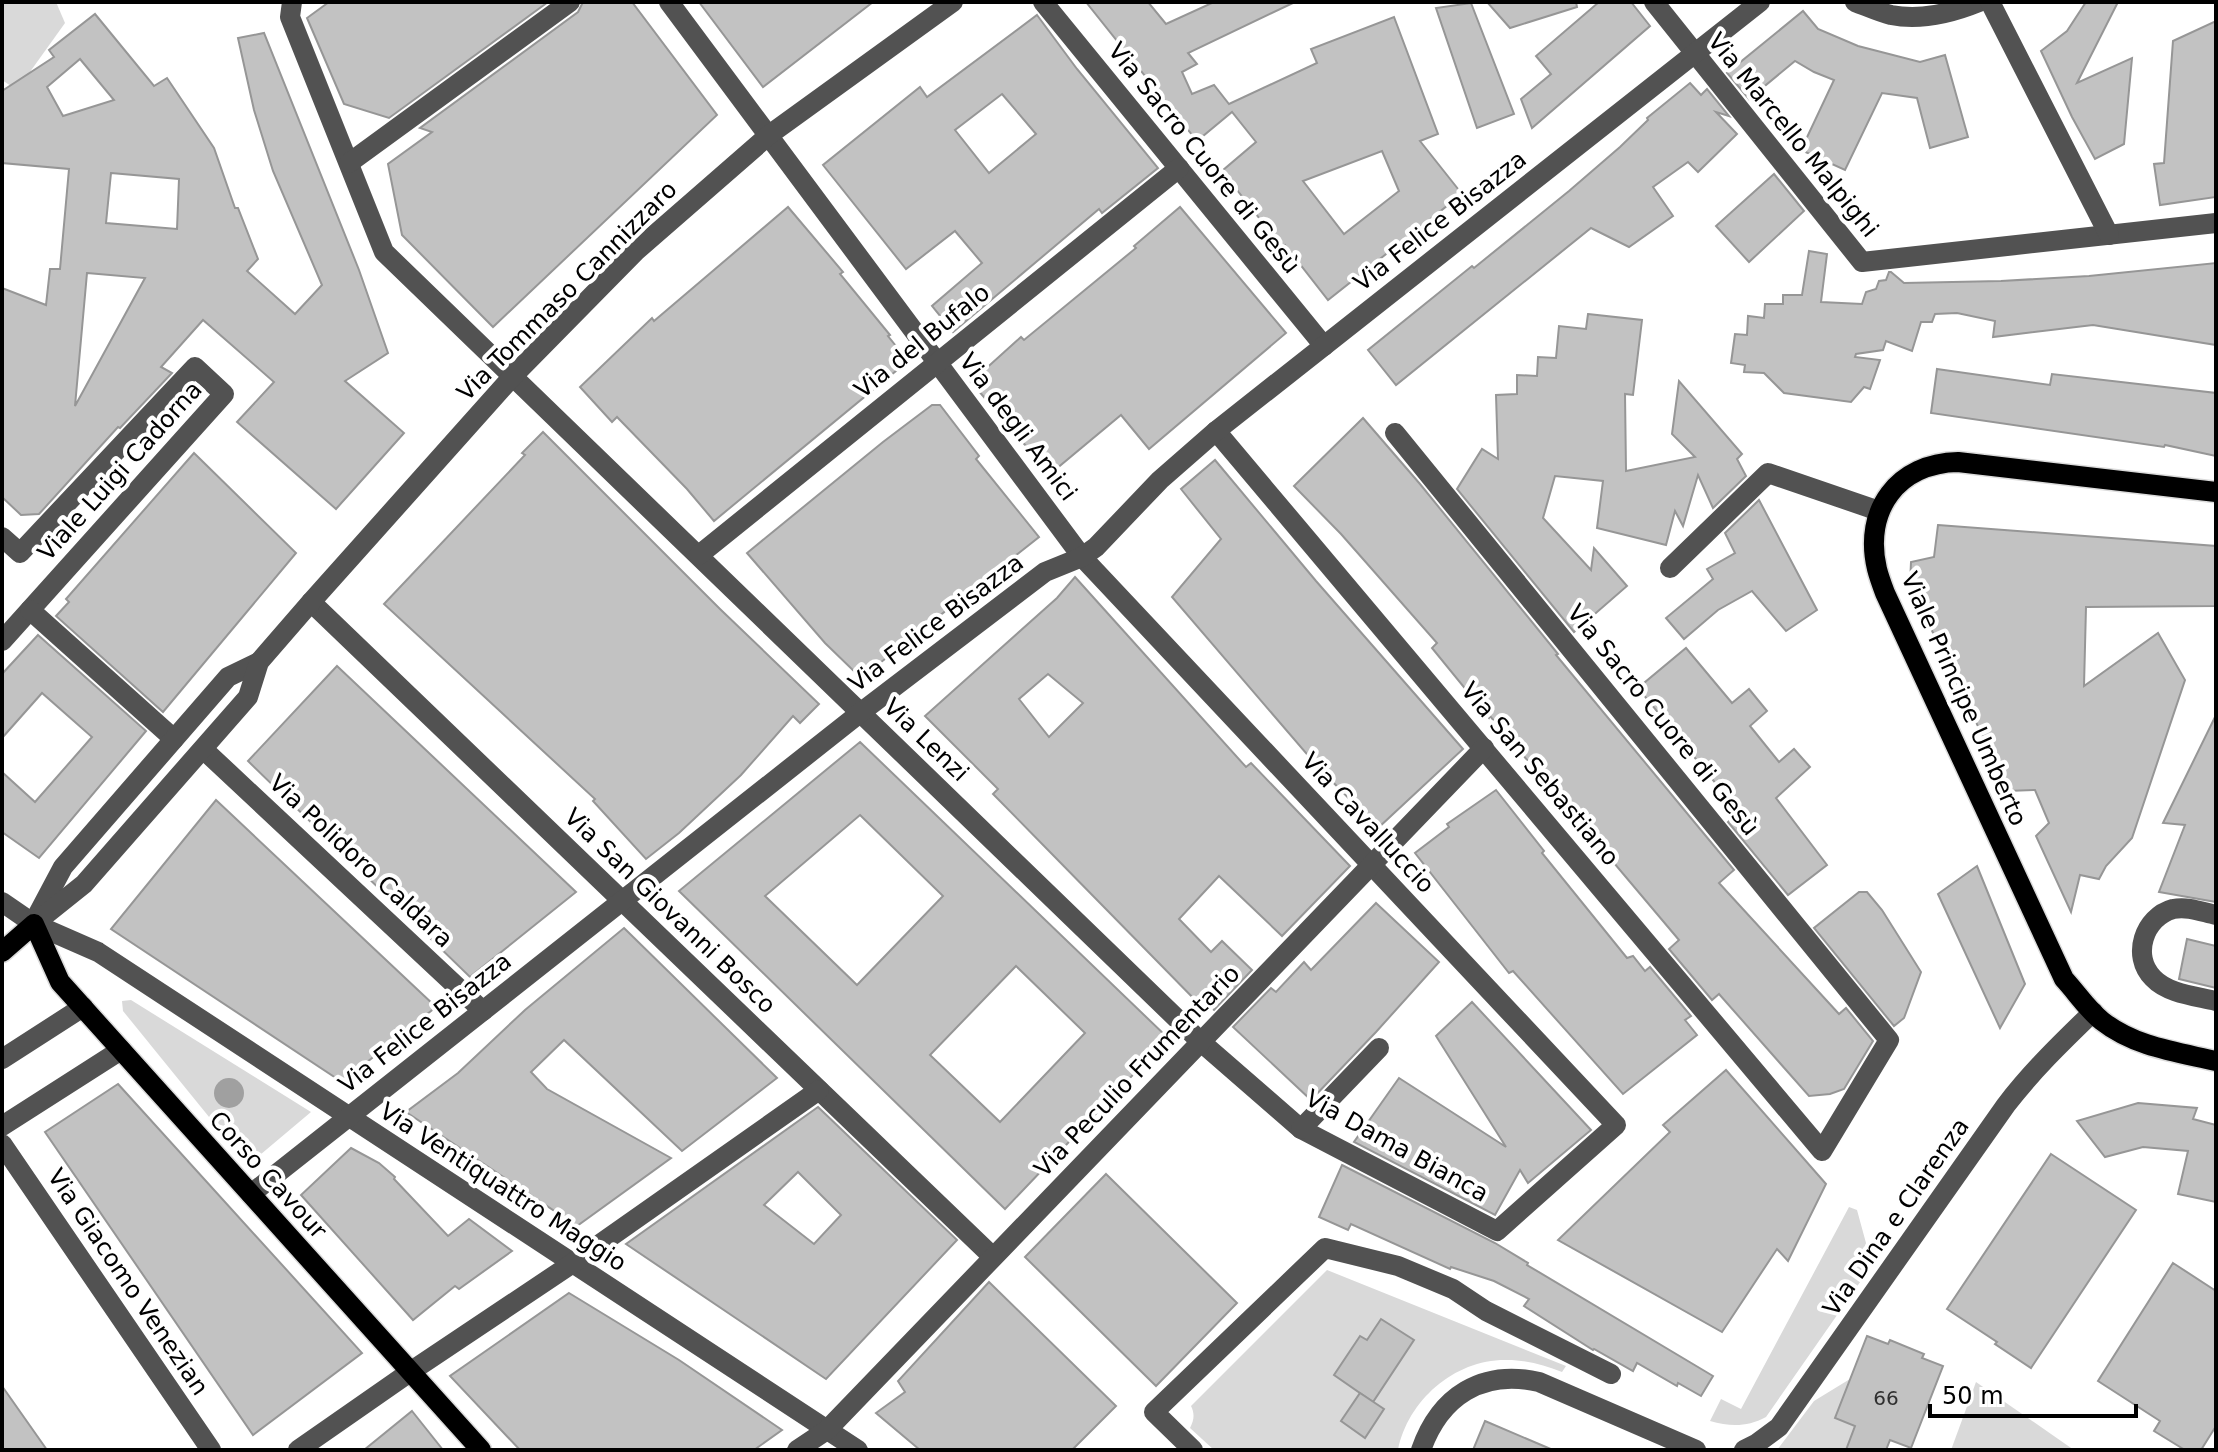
<svg xmlns="http://www.w3.org/2000/svg" width="2218" height="1452" font-family="'DejaVu Sans',sans-serif">
<style>
.green{fill:#d9d9d9}
.water{fill:#a0a0a0}
.building{fill:#c2c2c2;stroke:#969696;stroke-width:2;fill-rule:evenodd}
.lines{fill:none;stroke-linecap:round;stroke-linejoin:round}
.major-casing{stroke:#dbdbdb;stroke-width:23}
.minor{stroke:#525252;stroke-width:20}
.major{stroke:#000;stroke-width:20}
.labels{text-anchor:middle;dominant-baseline:central;stroke-width:8;stroke-linejoin:round;paint-order:stroke}
.number-label{font-size:20px;fill:#303030}
.street-label{font-size:24px;fill:#000;stroke:#fff}
</style>
<rect width="100%" height="100%" fill="#fff"/>
<g class="green">
<polygon points="2,2 56,2 65,23 17,90 2,80"/>
<polygon points="131,1000 311,1112 248,1165 123,1011 122,1001"/>
<path d="M1849,1207L1857,1210L1872,1265L1766,1417C1747,1427 1731,1427 1710,1421L1721,1399L1741,1409Z"/>
<path d="M1327,1270L1566,1366L1562,1372C1544,1365 1527,1360 1507,1360C1455,1359 1408,1400 1398,1450H1214L1190,1428C1194,1420 1195,1414 1191,1406Z"/>
<polygon points="1850,1379 1835,1417 1855,1426 1846,1450 1777,1450 1814,1401"/>
<polygon points="1976,1382 2074,1450 1951,1450"/>
</g>
<circle class="water" cx="229" cy="1093" r="15"/>
<g class="building">
<polygon points="329,2 548,2 389,118 344,104 307,18"/>
<polygon points="583,2 632,2 717,115 493,327 402,235 388,164 432,132 420,128 578,12"/>
<polygon points="699,2 873,2 763,87"/>
<path d="M1086,2H1148L1166,24L1214,2H1295L1188,53L1197,64L1182,72L1192,94L1214,85L1229,104L1317,63L1311,49L1394,17L1438,134L1420,141L1462,194L1328,300L1285,245L1282,247L1222,171L1256,142L1232,112L1197,141ZM1382,151L1399,191L1344,234L1303,181Z"/>
<polygon points="1487,2 1576,2 1577,7 1510,28"/>
<polygon points="1599,2 1631,2 1650,26 1532,128 1521,99 1551,74 1536,56"/>
<polygon points="2086,2 2118,2 2077,83 2132,58 2124,144 2095,159 2072,117 2041,51 2067,31"/>
<polygon points="1471,3 1514,114 1477,128 1436,8"/>
<polygon points="1803,11 1818,29 1858,46 1920,62 1945,55 1968,137 1930,148 1917,98 1882,93 1845,170 1801,150 1834,80 1814,72 1795,61 1749,99 1727,73"/>
<path d="M95,14L154,86L167,78L214,148L235,208H238L258,259L247,271L295,314L322,285L273,171L254,110L238,38L264,33L359,270L388,353L345,381L404,433L336,509L237,422L274,382L203,320L161,367L172,373L120,428L118,427L39,514L21,515L2,497V288L46,305L50,269H60L69,169L2,163V91L54,57L49,50ZM80,59L114,100L63,116L47,87ZM111,173L179,179L177,229L106,223ZM87,273L145,278L75,406Z"/>
<path d="M1037,15L1077,69L1158,168L1102,213L1099,209L953,332L932,306L982,263L955,231L906,269L823,165L920,87L927,97ZM1002,94L1036,134L989,173L955,130Z"/>
<polygon points="2216,21 2216,197 2160,205 2154,164 2164,163 2173,41"/>
<polygon points="1690,83 1701,95 1707,89 1729,116 1716,112 1737,134 1698,172 1688,162 1653,187 1673,216 1629,247 1591,228 1396,385 1368,350 1472,266 1474,268 1569,191 1620,147 1648,120 1647,118"/>
<polygon points="1774,174 1804,211 1749,262 1716,226"/>
<polygon points="788,207 843,272 840,274 890,335 888,336 908,361 714,521 687,489 617,417 612,422 580,387 652,318 654,321"/>
<polygon points="1180,207 1286,333 1149,449 1121,415 1050,474 971,382 1021,337 1024,340 1136,248 1134,246"/>
<polygon points="1809,251 1827,254 1821,302 1862,304 1866,292 1876,289 1879,281 1886,280 1889,272 1891,272 1904,283 2001,281 2089,276 2216,263 2216,345 2093,325 1993,337 1995,321 1957,313 1935,314 1932,322 1921,322 1912,351 1886,341 1883,350 1856,354 1855,357 1880,360 1870,389 1864,387 1851,402 1784,393 1764,373 1744,372 1745,365 1731,363 1735,334 1747,335 1748,316 1764,318 1765,304 1783,304 1783,295 1802,295"/>
<polygon points="1588,314 1642,320 1633,395 1625,394 1626,471 1695,457 1672,434 1679,381 1742,454 1737,459 1746,476 1713,508 1698,475 1683,526 1675,511 1666,545 1597,528 1603,481 1555,476 1543,518 1591,570 1594,548 1627,586 1574,632 1457,489 1482,449 1498,459 1496,395 1517,394 1517,375 1537,376 1538,357 1556,358 1559,326 1586,329"/>
<polygon points="1937,369 2050,385 2052,374 2216,393 2216,456 2165,445 2164,447 1931,413"/>
<polygon points="932,405 940,405 979,456 976,459 1039,537 861,678 825,643 747,553 883,442"/>
<polygon points="1363,418 1420,484 1558,654 1556,655 1734,870 1719,883 1839,1014 1846,1008 1873,1041 1844,1089 1830,1094 1809,1096 1719,994 1712,1000 1669,949 1679,940 1490,716 1489,718 1432,648 1437,643 1341,534 1294,486"/>
<polygon points="543,432 720,609 819,704 800,723 793,716 741,775 679,833 646,859 593,801 595,799 384,604 525,455 522,453"/>
<polygon points="194,453 296,553 163,712 56,616 69,602 66,599"/>
<polygon points="1215,460 1316,581 1463,749 1378,828 1318,767 1172,597 1221,539 1181,489"/>
<polygon points="1759,500 1817,610 1786,631 1752,591 1718,610 1684,639 1666,618 1713,579 1707,569 1735,553 1725,533"/>
<polygon points="1938,525 2216,546 2216,606 2086,607 2084,686 2158,633 2185,680 2132,838 2106,866 2099,879 2080,875 2071,912 2036,836 2049,823 2035,790 2007,791 1984,751 1988,747 1910,585 1911,562 1934,557"/>
<path d="M1075,577L1246,767L1251,763L1350,866L1282,936L1219,876L1179,919L1211,952L1222,941L1252,970L1214,1010L1208,1005L1204,1009L1049,851L993,794L998,789L925,716L1057,598ZM1048,674L1083,703L1049,737L1019,699Z"/>
<polygon points="38,635 146,731 39,858 2,832 2,772 35,802 92,737 42,693 2,738 2,674"/>
<polygon points="1686,648 1732,703 1749,689 1767,711 1750,726 1779,762 1794,749 1810,767 1776,798 1827,865 1788,895 1728,822 1739,812 1638,688"/>
<polygon points="337,666 576,892 470,977 248,761"/>
<polygon points="2216,715 2216,902 2159,892 2185,825 2163,823"/>
<path d="M860,742L1168,1038L1005,1209L679,891ZM860,815L943,896L857,985L765,896ZM1016,966L1085,1033L1000,1122L930,1055Z"/>
<polygon points="1496,790 1544,851 1542,853 1627,958 1633,956 1645,971 1650,967 1691,1016 1685,1020 1697,1035 1623,1094 1513,971 1509,973 1415,853 1449,827 1447,824"/>
<polygon points="216,800 436,1007 342,1082 111,929"/>
<polygon points="1977,866 2025,984 2000,1028 1938,894"/>
<polygon points="1859,892 1867,892 1882,910 1921,972 1904,1018 1894,1026 1814,928"/>
<polygon points="1376,903 1439,962 1376,1032 1311,1100 1233,1027 1271,988 1276,992 1304,962 1311,970"/>
<polygon points="624,928 777,1078 682,1151 564,1040 531,1072 547,1089 671,1158 577,1226 406,1112 458,1073 525,1010"/>
<polygon points="2187,939 2216,946 2216,988 2179,979"/>
<polygon points="1472,1002 1591,1130 1528,1183 1520,1170 1495,1215 1354,1142 1399,1078 1506,1147 1436,1036"/>
<polygon points="1726,1070 1826,1184 1788,1261 1777,1249 1722,1332 1558,1240 1670,1132 1663,1125"/>
<polygon points="118,1084 362,1353 253,1435 45,1132"/>
<polygon points="2138,1103 2197,1108 2193,1119 2216,1125 2216,1202 2178,1194 2188,1151 2143,1147 2105,1157 2077,1121"/>
<path d="M818,1107L957,1240L826,1379L626,1244ZM798,1172L841,1215L814,1244L764,1205Z"/>
<polygon points="351,1148 379,1163 395,1177 394,1179 448,1236 469,1219 512,1251 459,1289 455,1286 413,1320 301,1195"/>
<polygon points="2051,1154 2136,1210 2031,1368 1995,1344 1997,1342 1947,1309"/>
<polygon points="1342,1165 1495,1243 1528,1263 1527,1265 1713,1376 1701,1396 1678,1383 1677,1386 1637,1363 1633,1371 1594,1349 1593,1350 1524,1306 1529,1299 1494,1281 1451,1267 1450,1269 1351,1224 1348,1230 1319,1217"/>
<polygon points="1106,1174 1237,1303 1156,1386 1025,1257"/>
<polygon points="2173,1263 2216,1291 2216,1426 2201,1450 2185,1450 2154,1431 2160,1421 2098,1381"/>
<polygon points="989,1282 1116,1406 1072,1450 920,1450 876,1413 905,1392 898,1381"/>
<polygon points="569,1293 679,1360 782,1430 754,1450 520,1450 450,1376"/>
<polygon points="1381,1319 1414,1340 1373,1402 1334,1375 1360,1336 1367,1340"/>
<polygon points="1867,1336 1888,1344 1890,1340 1924,1354 1922,1358 1943,1366 1911,1448 1890,1440 1886,1450 1846,1450 1855,1426 1835,1418"/>
<polygon points="2,1386 47,1450 2,1450"/>
<polygon points="1360,1393 1384,1409 1365,1438 1341,1421"/>
<polygon points="412,1411 443,1450 364,1450"/>
<polygon points="1485,1421 1553,1450 1473,1450"/>
</g>
<g class="lines">
<defs>
<g id="major">
<path d="M2216,492L1958,462C1898,463 1863,510 1877,569C1879,577 1882,585 1885,593L2064,979C2077,993 2087,1009 2102,1021C2135,1047 2177,1052 2216,1061"/>
<polyline points="2,952 34,924 60,982 481,1450"/>
</g>
</defs>
<use href="#major" class="major-casing"/>
<g class="minor">
<polyline points="292,2 290,17 384,252 1201,1042 1301,1129 1497,1231 1616,1125 1082,557 669,2"/>
<polyline points="1043,2 1324,346"/>
<polyline points="1654,2 1862,262 2216,223"/>
<path d="M1855,2C1866,6 1879,12 1891,15C1921,21 1952,13 1979,2"/>
<polyline points="1990,2 2109,235"/>
<polyline points="349,163 570,2"/>
<polyline points="1216,431 1822,1151 1889,1040 1395,433"/>
<polyline points="2,537 20,553 195,367 224,394 2,641"/>
<polyline points="699,555 1179,168"/>
<polyline points="1670,568 1768,473 1879,511"/>
<polyline points="311,602 993,1257"/>
<polyline points="30,610 174,739"/>
<polyline points="203,749 483,1011"/>
<polyline points="2,902 34,924 98,952 858,1450"/>
<path d="M2216,915C2202,912 2188,906 2173,909C2144,917 2131,956 2153,978C2168,994 2196,996 2216,1001"/>
<polyline points="37,916 63,867 228,677 259,662"/>
<polyline points="34,924 84,884 248,697 259,662 311,602 513,376 636,251 769,135 953,2"/>
<polyline points="2,1059 83,1007"/>
<polyline points="2,1126 121,1050"/>
<polyline points="1301,1129 1379,1048"/>
<polyline points="2,1144 211,1450"/>
<polyline points="251,1194 860,713 1045,572 1082,557 1096,547 1160,480 1216,431 1760,2"/>
<polyline points="298,1450 410,1372 573,1263 819,1090"/>
<polyline points="797,1450 827,1430 1484,748"/>
<polyline points="1193,1450 1154,1412 1325,1248 1398,1266 1453,1289 1486,1311 1611,1374"/>
<path d="M1421,1450C1440,1396 1482,1369 1539,1382L1696,1450"/>
<path d="M1744,1450L1756,1444L1779,1427L2006,1105C2032,1071 2062,1042 2093,1012"/>
</g>
<use href="#major" class="major"/>
</g>
<g class="labels">
<g class="number-label">
<text x="1886" y="1398">66</text>
</g>
<g class="street-label">
<text transform="translate(1793 135) rotate(51)">Via Marcello Malpighi</text>
<text transform="translate(1204 158) rotate(51)">Via Sacro Cuore di Gesù</text>
<text transform="translate(1440 221) rotate(-38)">Via Felice Bisazza</text>
<text transform="translate(567 291) rotate(-45)">Via Tommaso Cannizzaro</text>
<text transform="translate(922 341) rotate(-39)">Via del Bufalo</text>
<text transform="translate(1018 427) rotate(53)">Via degli Amici</text>
<text transform="translate(120 471) rotate(-48)">Viale Luigi Cadorna</text>
<text transform="translate(936 623) rotate(-37)">Via Felice Bisazza</text>
<text transform="translate(1964 699) rotate(66)">Viale Principe Umberto</text>
<text transform="translate(1663 720) rotate(51)">Via Sacro Cuore di Gesù</text>
<text transform="translate(926 740) rotate(44)">Via Lenzi</text>
<text transform="translate(1540 774) rotate(50)">Via San Sebastiano</text>
<text transform="translate(1368 823) rotate(47)">Via Cavalluccio</text>
<text transform="translate(361 861) rotate(43)">Via Polidoro Caldara</text>
<text transform="translate(670 911) rotate(44)">Via San Giovanni Bosco</text>
<text transform="translate(425 1023) rotate(-38)">Via Felice Bisazza</text>
<text transform="translate(1137 1071) rotate(-46)">Via Peculio Frumentario</text>
<text transform="translate(1397 1146) rotate(29)">Via Dama Bianca</text>
<text transform="translate(268 1175) rotate(48)">Corso Cavour</text>
<text transform="translate(503 1187) rotate(33)">Via Ventiquattro Maggio</text>
<text transform="translate(1896 1217) rotate(-55)">Via Dina e Clarenza</text>
<text transform="translate(128 1282) rotate(56)">Via Giacomo Venezian</text>
</g>
</g>
<rect width="2218" height="1452" fill="none" stroke="#000000" stroke-width="8"/>
<path d="M1930 1404v12h206v-12" fill="none" stroke="#000000" stroke-width="4"/>
<text x="1942" y="1404" font-size="24" fill="#000000" stroke="#ffffff" stroke-width="6" paint-order="stroke">50 m</text>
</svg>
